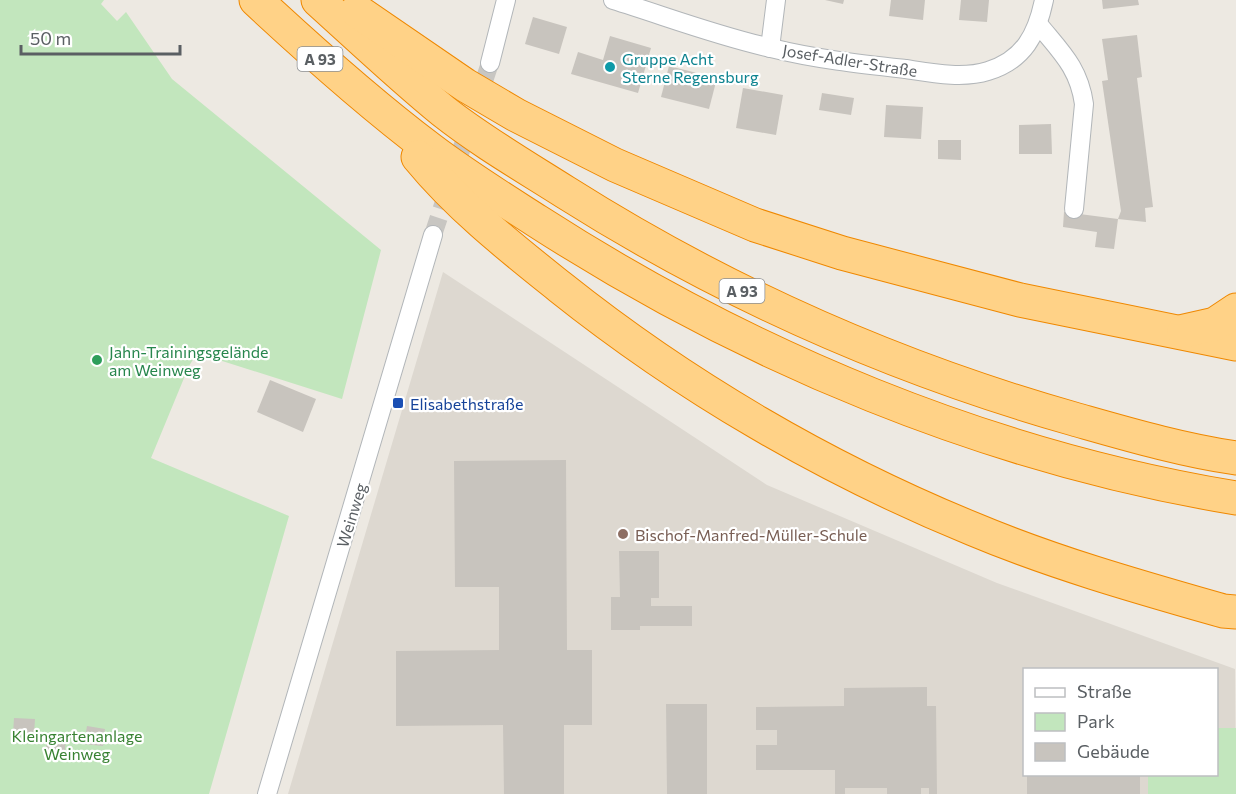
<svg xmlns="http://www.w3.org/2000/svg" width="1236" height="794" font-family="Commissioner,sans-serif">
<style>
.education{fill:#ddd8d0;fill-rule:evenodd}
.green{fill:#c2e6bd}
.building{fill:#c8c4be}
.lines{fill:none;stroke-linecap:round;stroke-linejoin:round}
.minor-tunnel{stroke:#c8c6c2;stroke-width:18;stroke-dasharray:18 9;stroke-linecap:butt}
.minor-casing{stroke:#b2b6b9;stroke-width:20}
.motorway-casing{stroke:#ef8800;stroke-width:35}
.minor{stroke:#fff;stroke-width:18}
.motorway{stroke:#ffd287;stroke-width:33}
.culture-dot{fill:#0f9aa8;stroke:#fff;stroke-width:2}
.leisure-dot{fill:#2e9e5b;stroke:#fff;stroke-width:2}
.transit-dot{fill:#1a4fb4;stroke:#fff;stroke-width:2}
.education-dot{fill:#8d6e63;stroke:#fff;stroke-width:2}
.labels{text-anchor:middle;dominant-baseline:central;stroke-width:4.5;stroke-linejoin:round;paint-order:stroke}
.shield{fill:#fff;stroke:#8c8f92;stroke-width:1.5}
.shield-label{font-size:15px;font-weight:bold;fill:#5a5f63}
.culture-label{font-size:16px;fill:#0d838f;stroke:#fff;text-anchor:start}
.street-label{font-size:16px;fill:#5a5f63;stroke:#fff}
.leisure-label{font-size:16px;fill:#27864d;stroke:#fff;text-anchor:start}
.transit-label{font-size:16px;fill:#164399;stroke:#fff;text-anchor:start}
.education-label{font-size:16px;fill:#785e54;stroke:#fff;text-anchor:start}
.park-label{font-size:16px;fill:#388232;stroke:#fff}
</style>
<rect width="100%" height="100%" fill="#ede9e2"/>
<path class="education" d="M443,272L767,485L997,583L1235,669L1236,794H288ZM1024,670H1216V774H1024Z"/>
<g class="green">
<polygon points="0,0 104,0 101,4 117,21 126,12 172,79 381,250 342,399 197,353 189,366 151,458 289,516 209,794 0,794"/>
<polygon points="1217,728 1236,728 1236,794 1148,794 1148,775 1216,774"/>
</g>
<g class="building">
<polygon points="825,0 844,0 843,4"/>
<polygon points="891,0 925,0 923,20 889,16"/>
<polygon points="961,0 989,0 987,22 959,20"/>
<polygon points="1102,0 1138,0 1139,5 1103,9"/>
<polygon points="533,17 567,27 559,54 525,44"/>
<polygon points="1137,35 1142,77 1137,78 1153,207 1145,208 1146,222 1118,219 1121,211 1102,81 1108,80 1102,39"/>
<polygon points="610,36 651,48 638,93 571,74 578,52 603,60"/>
<polygon points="669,66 717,78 709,109 661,97"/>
<polygon points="743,88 783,95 776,135 736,128"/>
<polygon points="822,93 854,98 851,115 819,110"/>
<polygon points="886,105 923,107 921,139 884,137"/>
<polygon points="1051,124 1052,154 1019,154 1019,125"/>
<polygon points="938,140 961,140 961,160 938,159"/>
<polygon points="1064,212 1118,219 1114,249 1095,247 1097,232 1063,227"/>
<polygon points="270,380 316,399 303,432 257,412"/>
<polygon points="566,460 567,650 592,650 592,725 564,725 564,794 504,794 503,725 396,726 396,651 499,650 499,587 455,587 454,461"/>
<polygon points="619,551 659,551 659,598 651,598 651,606 692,606 692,626 640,626 640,630 611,630 611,597 620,597"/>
<polygon points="927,687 927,706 936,706 937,794 929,794 929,788 921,788 921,794 887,794 887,788 845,788 845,794 835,794 835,770 756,770 756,745 777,745 777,730 756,730 756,707 844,706 844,688"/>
<polygon points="666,704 707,704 707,794 667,794"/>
<polygon points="14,718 35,719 34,735 13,734"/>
<polygon points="87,726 105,729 103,746 84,744"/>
<polygon points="47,734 66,735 65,752 46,752"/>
<rect x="1027" y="774" width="113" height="20"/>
</g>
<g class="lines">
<polyline class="minor-tunnel" points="433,235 490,63"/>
<defs>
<g id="minor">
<path d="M613,0C665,16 717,36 771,48C815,59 861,64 906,69C932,73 963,79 988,71C1024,60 1037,34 1044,0"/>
<path d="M1039,25C1061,52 1079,68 1084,104L1074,209"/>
<polyline points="770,48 776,0"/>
<polyline points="490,63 506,0"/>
<polyline points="267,794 433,235"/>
</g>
<g id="motorway">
<path d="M256,0C312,52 369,103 430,149C464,175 501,198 537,221C748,357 988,457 1236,498"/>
<path d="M318,0C359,37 400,76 443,111C481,141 524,166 565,192C723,292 894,368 1074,419C1127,434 1181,450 1236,458"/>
<polyline points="357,11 465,85 516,115 615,165 755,225 842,253 1020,300 1236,344"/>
<path d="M418,157C459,207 510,247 560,287C684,386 826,469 973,529C1054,563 1139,587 1223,611L1236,612"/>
<polyline points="1184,331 1215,324 1236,310"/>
</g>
</defs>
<use href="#minor" class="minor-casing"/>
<use href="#motorway" class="motorway-casing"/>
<use href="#minor" class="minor"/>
<use href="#motorway" class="motorway"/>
</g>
<circle class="culture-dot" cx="610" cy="67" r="6"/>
<circle class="leisure-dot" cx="97" cy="360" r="6"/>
<rect class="transit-dot" x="392" y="397" width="12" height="12" rx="3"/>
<circle class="education-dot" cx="623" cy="534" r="6"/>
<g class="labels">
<g class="shield">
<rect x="297.5" y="47" width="45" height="24" rx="4.5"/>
<rect x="719.5" y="279" width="45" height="24" rx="4.5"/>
</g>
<g class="shield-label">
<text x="320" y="59">A 93</text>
<text x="742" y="291">A 93</text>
</g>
<g class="culture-label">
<text x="622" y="58">Gruppe Acht<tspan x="622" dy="18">Sterne Regensburg</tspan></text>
</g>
<g class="street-label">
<text transform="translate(850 60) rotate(9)">Josef-Adler-Straße</text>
<text transform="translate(351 515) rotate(-73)">Weinweg</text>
</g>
<g class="leisure-label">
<text x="109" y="351">Jahn-Trainingsgelände<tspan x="109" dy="18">am Weinweg</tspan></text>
</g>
<g class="transit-label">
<text x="410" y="403">Elisabethstraße</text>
</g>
<g class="education-label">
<text x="635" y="534">Bischof-Manfred-Müller-Schule</text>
</g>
<g class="park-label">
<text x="77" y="735">Kleingartenanlage<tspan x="77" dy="18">Weinweg</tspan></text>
</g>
</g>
<rect x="1023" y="668" width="195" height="108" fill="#ffffff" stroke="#bdbfc1" stroke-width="1.5"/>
<rect x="1035" y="688" width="30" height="9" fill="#ffffff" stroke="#bdbfc1" stroke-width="1.5"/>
<text x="1077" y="698" font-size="18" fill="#5a5f63">Straße</text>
<rect x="1035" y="713" width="30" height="18" fill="#c2e6bd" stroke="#bdbfc1" stroke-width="1.5"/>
<text x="1077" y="728" font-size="18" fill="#5a5f63">Park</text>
<rect x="1035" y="743" width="30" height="18" fill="#c8c4be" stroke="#bdbfc1" stroke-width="1.5"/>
<text x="1077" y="758" font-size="18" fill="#5a5f63">Gebäude</text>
<path d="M21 45v9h159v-9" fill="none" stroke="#5a5f63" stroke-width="3"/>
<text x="30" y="45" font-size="18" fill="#5a5f63" stroke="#ffffff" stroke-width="4.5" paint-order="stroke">50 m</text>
</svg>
